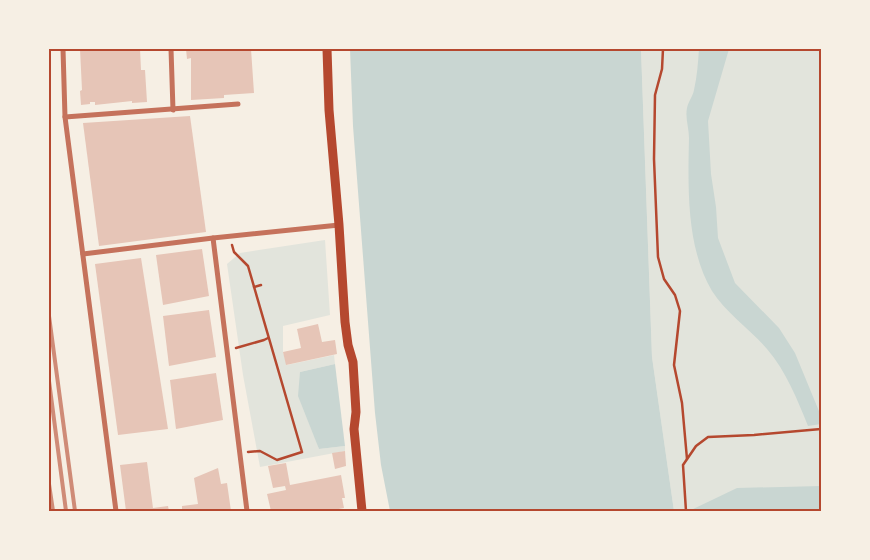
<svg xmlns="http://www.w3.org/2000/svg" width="870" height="560" font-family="Georgia,serif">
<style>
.green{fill:#e2e4dc}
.water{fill:#c9d6d2}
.building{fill:#e6c5b7}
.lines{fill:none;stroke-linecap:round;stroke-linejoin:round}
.path{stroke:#b5482f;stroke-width:2.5}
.minor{stroke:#c5725c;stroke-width:5}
.secondary{stroke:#b5482f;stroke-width:9}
.rail{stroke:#cf8b77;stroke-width:4}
.neatline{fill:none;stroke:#b5482f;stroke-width:2}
</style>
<rect width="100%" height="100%" fill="#f6efe4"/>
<g class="green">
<polygon points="641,49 821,49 821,511 674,511 652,357"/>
<polygon points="325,240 330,315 283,326 283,352 287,365 334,355 335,364 300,372 319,449 345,446 345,451 260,467 243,375 227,264 240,253"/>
</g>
<g class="water">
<polygon points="350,49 641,49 652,357 674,511 390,511 381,465 375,413 353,126"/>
<path d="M699,49H729L708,121L711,174L716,207L718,238L735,283L779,328L795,353L821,416V424L808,426C797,399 786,371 767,349C750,329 726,313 712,291C686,247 688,187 689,138C689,128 685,118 687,108C688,102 693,96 694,90C697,77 698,63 699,49Z"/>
<polygon points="335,364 345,446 319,449 298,396 300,372"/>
<polygon points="821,486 821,511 689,511 737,488"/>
</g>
<g class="building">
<polygon points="80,49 140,49 141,70 145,70 147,102 132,103 132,101 95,105 95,102 90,102 90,104 81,105 80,91 82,90"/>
<polygon points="186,49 251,49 254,93 224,95 224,98 191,100 191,58 187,59"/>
<polygon points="190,116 206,232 99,246 83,123"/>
<polygon points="202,249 209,296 163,305 156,255"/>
<polygon points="141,258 168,429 118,435 95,264"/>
<polygon points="209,310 216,357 169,366 163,316"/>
<polygon points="318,324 322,342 335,340 337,354 286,365 283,352 301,348 297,329"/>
<polygon points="216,373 223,420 176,429 170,380"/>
<polygon points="345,451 346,466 335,469 332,453"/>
<polygon points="147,462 153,508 168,506 169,511 126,511 120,465"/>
<polygon points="286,463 290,485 341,475 345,498 342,498 344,508 328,511 291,511 291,509 271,511 267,494 286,490 285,486 273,488 268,466"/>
<polygon points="218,468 221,484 227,483 231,511 182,511 182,506 198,504 194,478"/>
</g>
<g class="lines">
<g class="path">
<polyline points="663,49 662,69 655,95 654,159 658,257 664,279 675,295 680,311 674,365 682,403 687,459"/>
<polyline points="232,245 234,252 248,266 302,452 277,460 260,451 248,452"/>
<polyline points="254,287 261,285"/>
<polyline points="236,348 264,340 268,338"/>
<polyline points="686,511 683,465 696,446 708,437 754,435 821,429"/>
</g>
<g class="minor">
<polyline points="63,49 65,117 116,511"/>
<polyline points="171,49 173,110"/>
<polyline points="65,117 238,104"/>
<polyline points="213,238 247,511"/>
<polyline points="83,254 213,238 339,225"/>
</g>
<polyline class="secondary" points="327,49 329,110 339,225 345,322 348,345 353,362 356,412 354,429 362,511"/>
<g class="rail">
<polyline points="49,316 75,511"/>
<polyline points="49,381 66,511"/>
<polyline points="49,484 53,511"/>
</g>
</g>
<rect width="870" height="560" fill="none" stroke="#f6efe4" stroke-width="100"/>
<rect x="50" y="50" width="770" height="460" class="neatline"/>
</svg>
